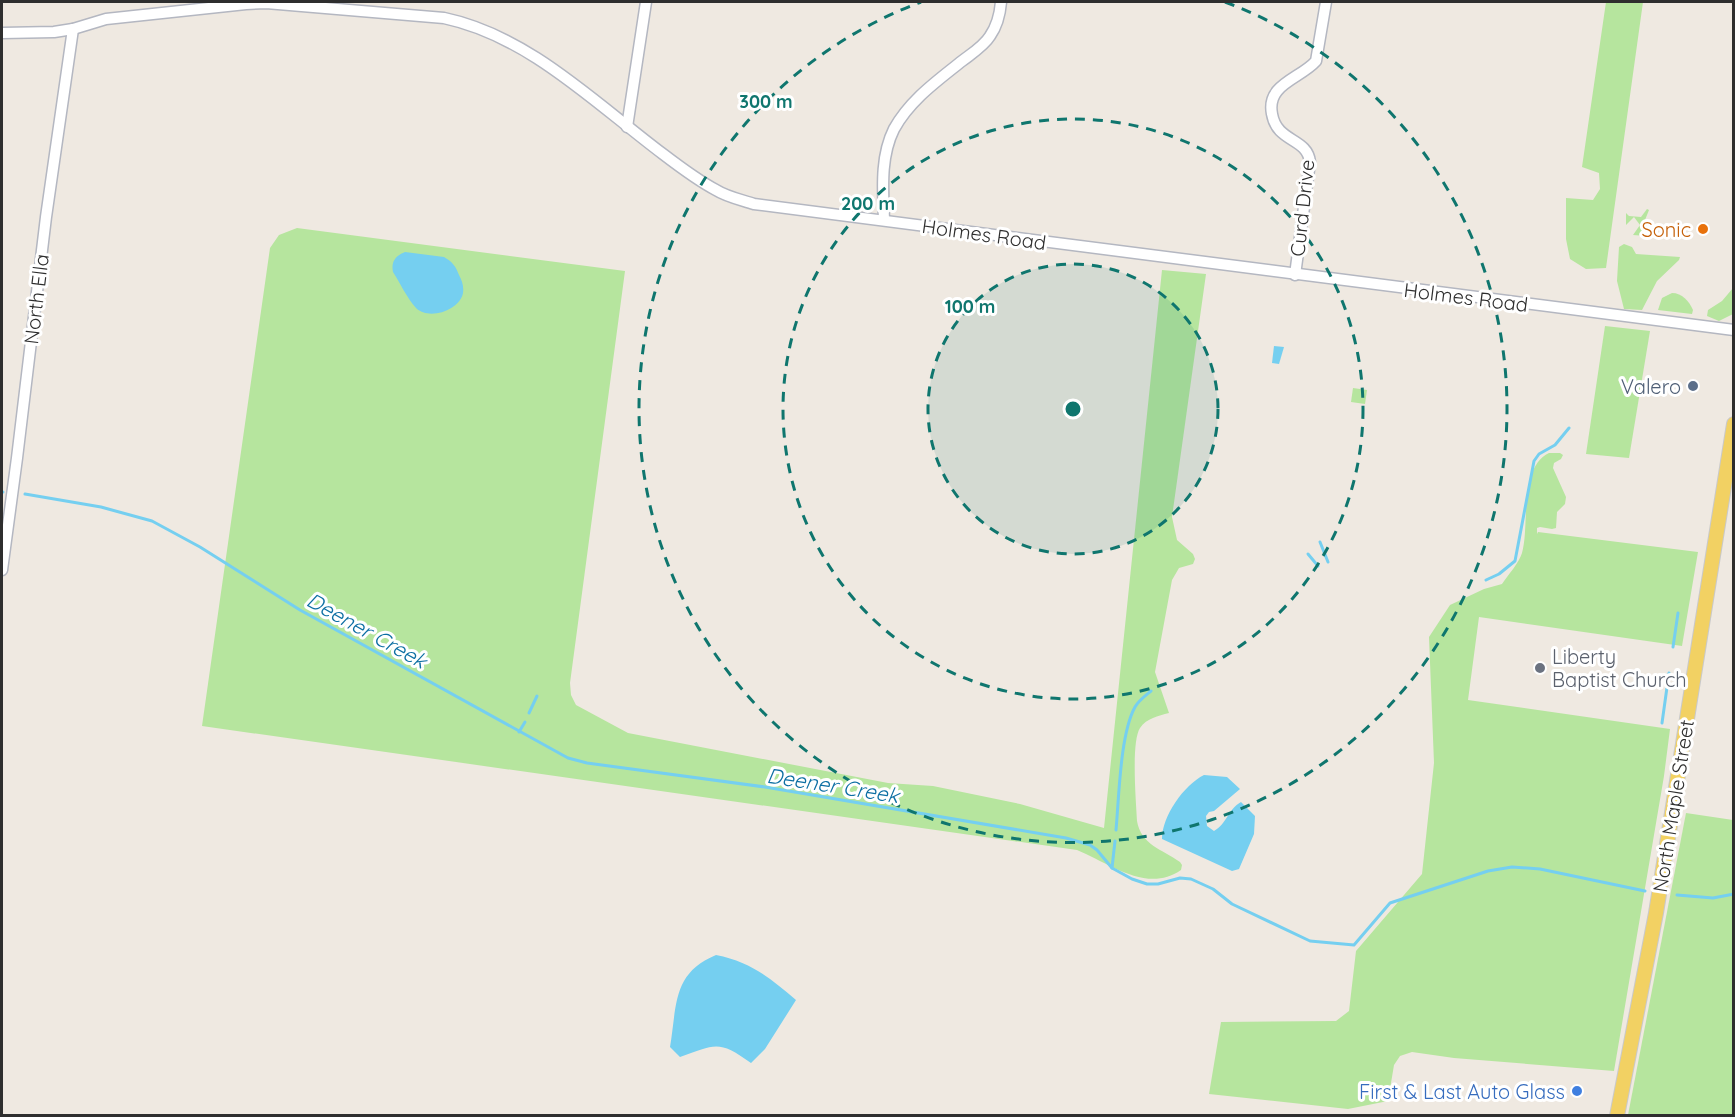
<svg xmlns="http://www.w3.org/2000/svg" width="1735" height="1117" font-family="Quicksand,sans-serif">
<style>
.green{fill:#b6e59e}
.water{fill:#75cff0}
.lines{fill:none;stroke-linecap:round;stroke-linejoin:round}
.stream{stroke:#75cff0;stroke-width:3}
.minor-casing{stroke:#b4b7c1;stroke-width:13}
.major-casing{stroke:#c9c9c9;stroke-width:16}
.minor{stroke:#fff;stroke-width:10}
.major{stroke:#f2d163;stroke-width:14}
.ring{fill:none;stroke:#0f766e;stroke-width:3;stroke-dasharray:10 8}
.food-dot{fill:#e8710a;stroke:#fff;stroke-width:2}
.service-dot{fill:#5c6f8a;stroke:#fff;stroke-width:2}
.worship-dot{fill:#6b7280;stroke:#fff;stroke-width:2}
.shop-dot{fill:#3f7fe0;stroke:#fff;stroke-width:2}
.labels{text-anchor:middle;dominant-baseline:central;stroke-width:6;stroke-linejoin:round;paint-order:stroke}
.street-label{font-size:20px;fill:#2e2e2e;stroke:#fff}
.food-label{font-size:20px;fill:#c56008;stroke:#fff;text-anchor:end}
.service-label{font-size:20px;fill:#4e5e75;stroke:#fff;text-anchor:end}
.worship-label{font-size:20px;fill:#5b616d;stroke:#fff;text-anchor:start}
.shop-label{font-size:20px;fill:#366cbe;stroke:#fff;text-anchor:end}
.water-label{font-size:21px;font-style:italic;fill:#0d6fa3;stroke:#fff}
.centre{fill:#0f766e;stroke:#fff;stroke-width:3}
.ring-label{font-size:18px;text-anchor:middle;font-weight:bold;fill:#0f766e;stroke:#fff;stroke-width:6;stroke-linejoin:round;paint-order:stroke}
</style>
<rect width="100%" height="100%" fill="#efe9e1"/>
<g class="green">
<polygon points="1606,2 1643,2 1606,268 1586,269 1570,259 1566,239 1566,198 1593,200 1600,189 1599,173 1582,167"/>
<polygon points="1647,209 1649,210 1645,220 1646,236 1633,235 1640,225 1634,217 1626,225 1626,213 1629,216 1641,217"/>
<path d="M297,228L625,271L570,683L571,695L576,705L628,733L888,783L933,786L1020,804L1104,828L1162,270L1206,274L1172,517L1177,540L1193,554L1195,559L1193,564L1179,568L1172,580L1155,672L1169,713C1158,716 1147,718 1140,728C1131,742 1136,802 1137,821C1141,845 1162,849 1180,862L1182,865L1181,870C1147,894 1109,863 1077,850L202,726L270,248L279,235Z"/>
<polygon points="1624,244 1632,247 1636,254 1680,257 1679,260 1657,281 1642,310 1624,309 1617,281 1619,247"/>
<polygon points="1733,288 1733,314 1719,321 1707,316 1708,310 1722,301"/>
<path d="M1672,293C1682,293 1689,301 1693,310L1692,314L1658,310L1662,298Z"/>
<polygon points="1605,326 1650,331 1629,458 1586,454"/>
<polygon points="1353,388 1367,390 1365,404 1351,402"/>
<path d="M1549,453H1560L1563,455L1561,459L1554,463L1553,468L1566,497L1565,504L1557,512L1556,528L1552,529L1540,527L1537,528V534L1538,532L1698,552L1682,646L1479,617L1468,700L1670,729L1664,776L1614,1071L1454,1058L1412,1052L1400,1056L1394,1065L1388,1101L1348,1109L1209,1094L1221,1022L1336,1021L1349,1011L1356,951L1422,874L1434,763L1429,637L1450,605L1484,589L1502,584C1508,575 1519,563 1522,553C1530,526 1518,468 1549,453Z"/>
<polygon points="1686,813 1733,820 1733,1115 1628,1115"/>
</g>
<g class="water">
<path d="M405,252L444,257C453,262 456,267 459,275C462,281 464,286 463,293C460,310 429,321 416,308C407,298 400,283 393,272C391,262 395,256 405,252Z"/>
<polygon points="1274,346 1284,347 1279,364 1272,363"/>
<path d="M1204,775L1227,777L1240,789L1214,811L1209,812L1206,816L1207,826L1214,831C1227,824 1228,809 1241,802L1255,816L1254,834L1239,869L1232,871L1162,839C1162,816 1184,785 1204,775Z"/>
<path d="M716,955C751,962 770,978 796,1000L765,1049L751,1063C719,1040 716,1044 680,1057L670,1047C677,1006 672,973 716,955Z"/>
</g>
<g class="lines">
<g class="stream">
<polyline points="2,492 3,492"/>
<polyline points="25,494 101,507 152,521 200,547 300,610 568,758 587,763 765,787 1066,838 1090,845 1097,850 1112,868 1132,879 1147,884 1158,884 1180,878 1191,879 1213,889 1232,904 1310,941 1354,945 1390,903 1488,871 1512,867 1540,869 1645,891"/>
<polyline points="1320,542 1328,562"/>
<polyline points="1308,554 1318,566"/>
<polyline points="1486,580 1499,574 1515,561 1534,461 1539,454 1555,445 1569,428"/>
<polyline points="1673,647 1678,613"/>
<polyline points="529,713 537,696"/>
<polyline points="1662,723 1669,673"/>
<polyline points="519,732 525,722"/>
<path d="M1116,830C1119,798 1120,734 1135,707C1139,700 1145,696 1151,691"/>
<polyline points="1112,868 1115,841"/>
<polyline points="1677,895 1713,898 1734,894"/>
</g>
<defs>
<g id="minor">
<path d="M2,33L54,32L73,29L106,19L246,4L266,3L444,18C529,36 595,103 663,154C680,167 697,180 716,190C727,197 742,200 754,204L1734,330"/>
<polyline points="627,127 646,2"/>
<path d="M884,220C883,190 880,157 894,129C910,100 937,81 962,61C971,54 984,46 990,36C997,26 1000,14 1001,2"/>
<path d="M1295,275L1310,162C1307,137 1277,143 1272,114C1266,84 1300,79 1316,61L1326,2"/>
<polyline points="2,570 17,458 46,217 73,29"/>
</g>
<polyline id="major" points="1617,1116 1656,913 1734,424"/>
</defs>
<use href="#minor" class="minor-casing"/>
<use href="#major" class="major-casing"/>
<use href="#minor" class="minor"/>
<use href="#major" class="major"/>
</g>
<circle cx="1073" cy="409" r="145" fill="#0f766e" fill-opacity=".12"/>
<g class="ring">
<circle cx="1073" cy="409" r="145"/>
<circle cx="1073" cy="409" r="290"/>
<path d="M1225 2A434 434 0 1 1 921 2"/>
</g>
<circle class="food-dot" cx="1703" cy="229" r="6"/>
<circle class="service-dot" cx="1693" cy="386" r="6"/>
<circle class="worship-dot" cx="1540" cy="668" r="6"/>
<circle class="shop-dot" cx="1577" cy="1091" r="6"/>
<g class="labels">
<g class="street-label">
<text transform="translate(1302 208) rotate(-84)">Curd Drive</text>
<text transform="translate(984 234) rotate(8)">Holmes Road</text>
<text transform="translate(1466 297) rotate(7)">Holmes Road</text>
<text transform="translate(36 299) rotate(-83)">North Ella</text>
<text transform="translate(1673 806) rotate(-81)">North Maple Street</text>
</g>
<g class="food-label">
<text x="1691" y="229">Sonic</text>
</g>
<g class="service-label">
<text x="1681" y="386">Valero</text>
</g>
<g class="worship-label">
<text x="1552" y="656">Liberty<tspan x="1552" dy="23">Baptist Church</tspan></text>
</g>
<g class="shop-label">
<text x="1565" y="1091">First &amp; Last Auto Glass</text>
</g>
<g class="water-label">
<text transform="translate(367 630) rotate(29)">Deener Creek</text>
<text transform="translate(833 785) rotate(9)">Deener Creek</text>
</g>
</g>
<circle cx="1073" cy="409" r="9" class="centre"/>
<g class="ring-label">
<text x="766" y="108">300 m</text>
<text x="868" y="210">200 m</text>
<text x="970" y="313">100 m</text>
</g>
<rect width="1735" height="1117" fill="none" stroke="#2e2e2e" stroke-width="6"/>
</svg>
